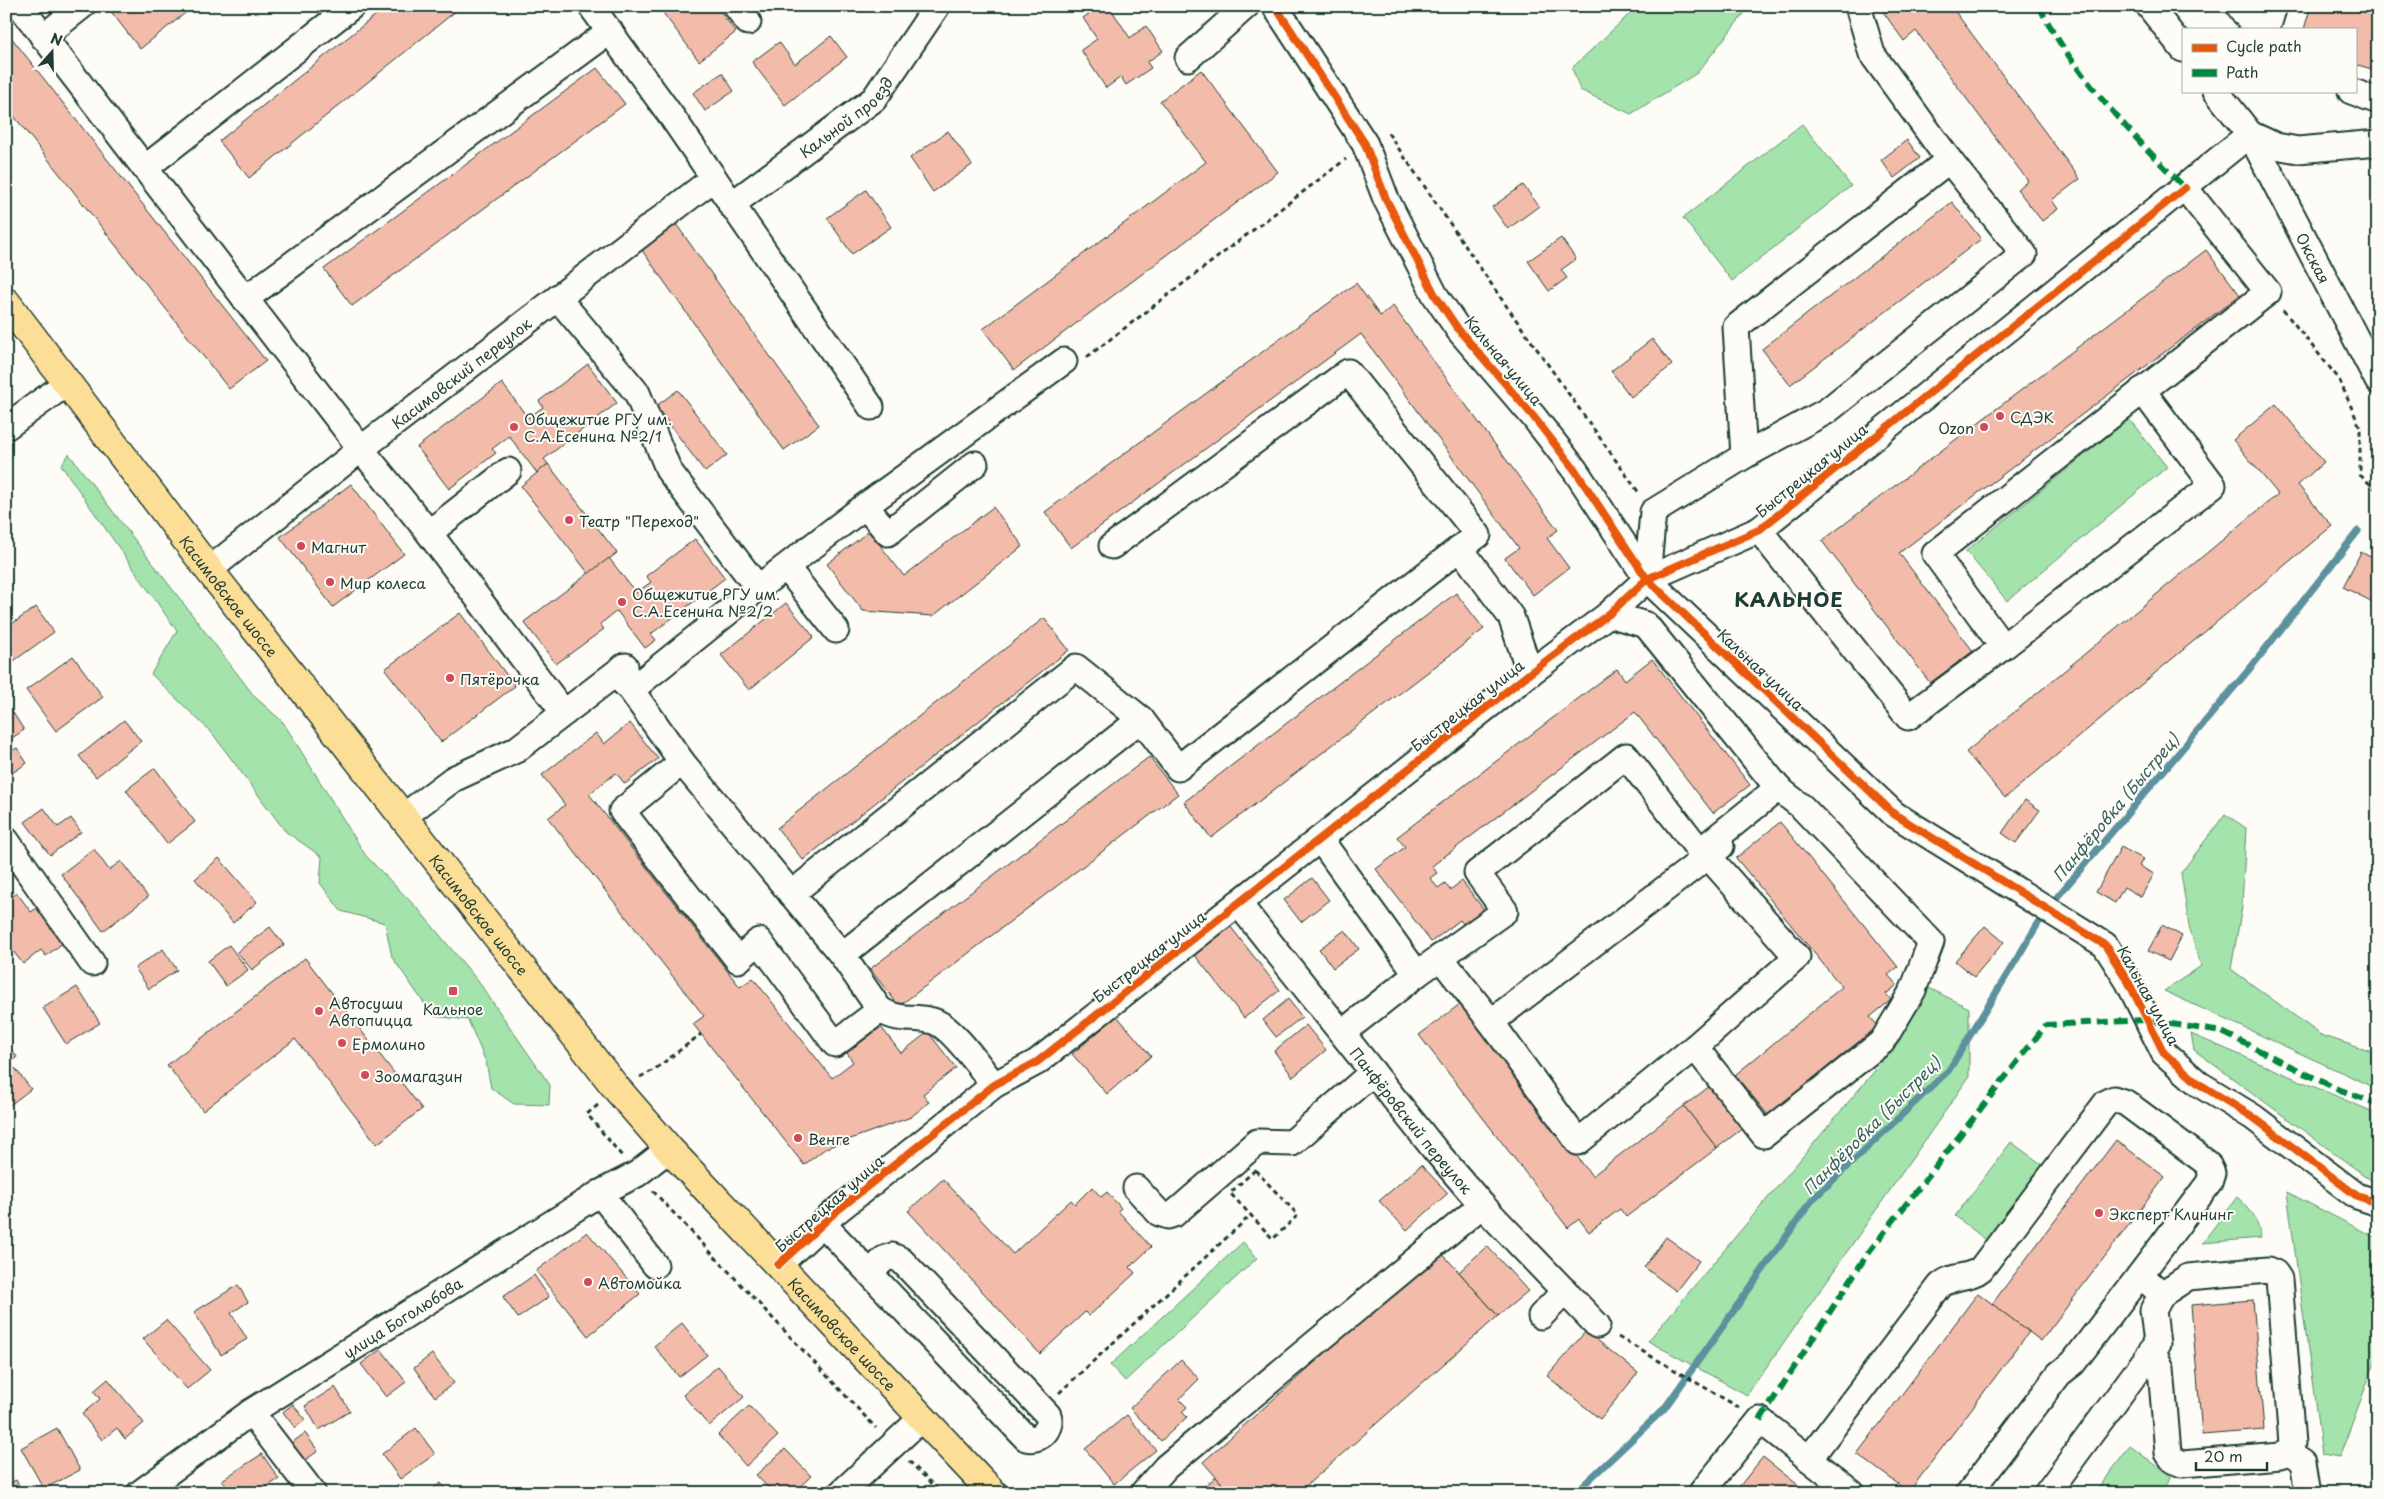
<svg xmlns="http://www.w3.org/2000/svg" width="2384" height="1499" font-family="'Playpen Sans',sans-serif">
<style>
.green{fill:#a4e3ab;stroke:#629070}
.lines{fill:none;stroke-linecap:round;stroke-linejoin:round}
.stream{stroke:#5b919e;stroke-width:7}
.building{fill:#f3bba9;stroke:#1f3d34}
.minor-casing{stroke:#1f3d34;stroke-width:29}
.major-casing{stroke:#1f3d34;stroke-width:31}
.path{stroke:#1f3d34;stroke-width:3;stroke-dasharray:5 4;stroke-linecap:butt}
.minor{stroke:#fdfcf7;stroke-width:25}
.major{stroke:#fdde96;stroke-width:28}
.quiet{stroke:#00873e;stroke-width:6;stroke-dasharray:12 6;stroke-linecap:butt}
.cycleway-casing{stroke:#fdfcf7;stroke-width:11}
.cycleway{stroke:#e8590c;stroke-width:8}
.poi-dot{fill:#d1495b;stroke:#fdfcf7;stroke-width:2}
.labels{text-anchor:middle;dominant-baseline:central;stroke-width:4;stroke-linejoin:round;paint-order:stroke}
.street-label{font-size:15px;fill:#1f3d34;stroke:#fdfcf7}
.poi-label{font-size:15px;fill:#1f3d34;stroke:#fdfcf7;text-anchor:start}
.water-label{font-size:16px;font-style:italic;fill:#386060;stroke:#fdfcf7}
.district-label{font-size:20px;font-weight:bold;letter-spacing:1px;fill:#1f3d34;stroke:#fdfcf7}
</style>
<rect width="100%" height="100%" fill="#fdfcf7"/>
<filter id="ink" filterUnits="userSpaceOnUse"><feTurbulence type="fractalNoise" baseFrequency=".02" numOctaves="2"/><feDisplacementMap in="SourceGraphic" scale="10" xChannelSelector="R" yChannelSelector="G"/><feConvolveMatrix kernelMatrix="1 2 1 2 8 2 1 2 1" color-interpolation-filters="sRGB"/></filter>
<g filter="url(#ink)">
<g class="green">
<polygon points="1638,6 1750,6 1697,73 1631,114 1580,90 1572,68"/>
<polygon points="1802,124 1851,186 1732,281 1683,218"/>
<polygon points="2129,419 2167,467 2007,601 1966,551"/>
<polygon points="69,454 255,697 283,722 366,856 419,910 478,981 550,1085 549,1105 514,1104 491,1088 486,1062 468,1020 433,1016 392,957 385,923 341,911 320,883 322,857 285,831 212,733 151,674 177,631 61,465"/>
<polygon points="2225,814 2246,828 2242,907 2231,969 2321,1035 2378,1054 2378,1089 2164,991 2201,966 2189,926 2181,873"/>
<polygon points="1923,985 1969,1008 1969,1077 1747,1395 1648,1341 1882,1062"/>
<polygon points="2191,1034 2378,1114 2378,1183 2372,1181 2194,1050"/>
<polygon points="2011,1142 2047,1168 1990,1243 1955,1216"/>
<polygon points="2287,1192 2378,1239 2378,1354 2339,1458 2322,1455"/>
<path d="M2237,1197C2251,1209 2258,1220 2261,1238L2202,1243Z"/>
<polygon points="1243,1242 1257,1258 1125,1381 1110,1365"/>
<polygon points="2130,1446 2172,1477 2161,1493 2095,1493"/>
</g>
<g class="lines">
<polyline class="stream" points="1575,1493 1664,1409 1813,1199 1949,1070 2047,909 2252,666 2358,531"/>
</g>
<g class="building">
<polygon points="112,6 194,6 140,49 109,9"/>
<polygon points="387,6 462,6 249,178 219,141"/>
<polygon points="658,6 716,6 736,32 699,61"/>
<polygon points="1100,6 1109,6 1130,38 1146,26 1163,51 1147,62 1151,68 1126,85 1121,77 1106,88 1081,50 1097,39 1083,18"/>
<polygon points="1884,6 1951,6 2080,179 2052,200 2058,209 2042,221 2017,189 2028,181 1916,31 1904,41 1881,9"/>
<polygon points="2311,6 2378,6 2378,71 2355,64 2355,29 2304,29"/>
<polygon points="7,32 266,361 229,389 6,106"/>
<polygon points="831,36 847,57 785,105 752,62 779,42 795,64"/>
<polygon points="597,68 625,104 352,306 324,269"/>
<polygon points="1201,70 1278,172 1014,370 983,329 1206,162 1160,101"/>
<polygon points="722,73 734,91 705,111 693,93"/>
<polygon points="948,131 972,165 933,192 910,158"/>
<polygon points="1907,140 1920,158 1894,178 1881,160"/>
<polygon points="1523,185 1539,206 1508,229 1492,207"/>
<polygon points="866,190 891,227 852,254 827,218"/>
<polygon points="1952,202 1981,239 1790,385 1762,349"/>
<polygon points="676,224 819,425 784,450 641,249"/>
<polygon points="1561,238 1576,259 1561,270 1567,278 1549,291 1528,261"/>
<polygon points="2206,250 2240,295 1899,553 1973,651 1930,683 1822,541"/>
<polygon points="1356,283 1380,316 1393,306 1558,530 1547,538 1569,568 1533,595 1505,558 1519,548 1361,334 1071,548 1045,512"/>
<polygon points="1652,339 1672,365 1631,397 1611,371"/>
<polygon points="588,364 617,403 544,459 548,464 537,473 509,436 492,449 496,453 449,489 417,447 502,383 528,418 543,407 539,401"/>
<polygon points="678,390 727,455 705,472 656,406"/>
<polygon points="2276,404 2324,462 2298,485 2332,526 2005,798 1966,752 2278,494 2233,440"/>
<polygon points="548,464 617,553 589,574 521,486"/>
<polygon points="351,484 404,554 333,607 280,537"/>
<polygon points="993,507 1023,546 933,616 863,611 827,564 869,531 904,576"/>
<polygon points="695,539 725,578 651,634 656,640 645,648 617,611 600,624 604,629 556,664 524,622 609,558 636,593 651,582 646,576"/>
<polygon points="2361,552 2378,561 2378,597 2375,603 2343,587"/>
<polygon points="1456,593 1484,629 1211,838 1184,802"/>
<polygon points="786,603 814,637 749,690 721,655"/>
<polygon points="36,607 54,632 11,663 6,656 6,628"/>
<polygon points="460,613 515,686 441,742 385,669"/>
<polygon points="1044,618 1069,650 803,860 777,828"/>
<polygon points="73,656 103,697 56,731 26,690"/>
<polygon points="1652,659 1750,785 1713,813 1635,712 1432,866 1437,873 1430,878 1438,888 1445,883 1450,890 1462,881 1485,911 1465,926 1460,920 1431,942 1376,869 1405,847 1397,837 1617,669 1625,680"/>
<polygon points="6,702 24,730 6,742"/>
<polygon points="124,720 141,741 96,777 79,756"/>
<polygon points="630,723 658,759 625,784 616,773 589,794 740,987 753,978 832,1078 853,1062 847,1053 881,1027 901,1053 928,1032 956,1068 923,1094 929,1102 911,1117 826,1148 804,1165 693,1024 704,1016 548,818 565,805 542,775 596,733 604,744"/>
<polygon points="6,744 11,751 17,748 27,763 6,777"/>
<polygon points="1149,757 1178,794 899,1006 870,969"/>
<polygon points="155,768 195,822 167,844 126,790"/>
<polygon points="2025,800 2040,810 2016,843 2002,833"/>
<polygon points="44,808 58,827 71,818 81,832 50,855 25,822"/>
<polygon points="1780,822 1898,967 1888,975 1897,985 1886,994 1891,1000 1870,1017 1878,1026 1768,1115 1735,1075 1842,987 1736,858"/>
<polygon points="2121,847 2143,859 2139,866 2154,874 2141,897 2124,887 2115,903 2096,892"/>
<polygon points="94,849 109,870 121,861 148,897 103,931 61,874"/>
<polygon points="219,858 257,902 233,923 195,879"/>
<polygon points="1312,878 1329,900 1301,922 1284,900"/>
<polygon points="17,893 31,912 37,908 64,942 46,956 41,950 23,964 6,942 6,901"/>
<polygon points="2162,925 2182,936 2169,961 2148,951"/>
<polygon points="1230,926 1280,990 1244,1018 1194,954"/>
<polygon points="1985,926 2004,942 1974,977 1955,961"/>
<polygon points="270,927 284,945 252,970 237,952"/>
<polygon points="1345,930 1359,949 1333,968 1319,949"/>
<polygon points="229,945 248,970 226,986 208,961"/>
<polygon points="163,949 177,970 149,989 135,968"/>
<polygon points="305,958 422,1109 377,1144 295,1039 203,1111 167,1065"/>
<polygon points="77,987 100,1023 66,1044 43,1008"/>
<polygon points="1288,999 1302,1017 1276,1037 1263,1020"/>
<polygon points="1460,1004 1592,1176 1684,1106 1717,1148 1626,1217 1620,1209 1589,1232 1579,1219 1568,1228 1419,1035"/>
<polygon points="1117,1016 1151,1056 1107,1094 1072,1054"/>
<polygon points="1306,1025 1326,1050 1293,1077 1274,1051"/>
<polygon points="6,1043 17,1057 6,1065"/>
<polygon points="15,1068 31,1089 6,1108 6,1075"/>
<polygon points="1710,1086 1743,1128 1717,1148 1684,1106"/>
<polygon points="2116,1140 2165,1177 2041,1341 1992,1304"/>
<polygon points="1421,1165 1448,1193 1407,1230 1379,1201"/>
<polygon points="943,1179 1013,1254 1071,1200 1075,1204 1092,1187 1101,1197 1107,1192 1121,1208 1118,1211 1151,1247 1130,1267 1135,1273 1089,1316 1085,1312 1040,1354 908,1211"/>
<polygon points="587,1232 640,1294 588,1336 536,1271"/>
<polygon points="1666,1237 1699,1261 1676,1291 1644,1267"/>
<polygon points="1487,1246 1528,1291 1498,1316 1459,1272"/>
<polygon points="1440,1251 1498,1316 1298,1493 1230,1493 1203,1462"/>
<polygon points="534,1275 549,1297 518,1318 503,1297"/>
<polygon points="238,1285 248,1302 231,1313 247,1339 221,1355 194,1312"/>
<polygon points="1978,1293 2029,1332 1909,1492 1857,1454"/>
<polygon points="2253,1300 2264,1430 2202,1435 2191,1305"/>
<polygon points="166,1320 210,1370 187,1389 143,1339"/>
<polygon points="682,1323 707,1355 679,1377 654,1346"/>
<polygon points="1586,1331 1638,1373 1600,1419 1547,1376"/>
<polygon points="381,1349 406,1382 386,1397 361,1364"/>
<polygon points="432,1354 454,1383 435,1397 414,1368"/>
<polygon points="1181,1360 1199,1379 1179,1399 1187,1407 1182,1412 1187,1417 1161,1441 1130,1408"/>
<polygon points="718,1366 744,1397 709,1426 683,1395"/>
<polygon points="108,1379 144,1423 125,1439 117,1428 102,1440 82,1414 100,1399 94,1391"/>
<polygon points="335,1387 350,1411 319,1430 305,1406"/>
<polygon points="293,1404 305,1420 295,1428 283,1412"/>
<polygon points="749,1406 778,1436 746,1466 718,1435"/>
<polygon points="1127,1415 1156,1450 1114,1484 1085,1449"/>
<polygon points="57,1428 80,1470 44,1489 21,1448"/>
<polygon points="416,1428 435,1454 400,1479 382,1454"/>
<polygon points="305,1433 318,1451 301,1463 289,1445"/>
<polygon points="785,1449 811,1476 793,1493 773,1493 756,1475"/>
<polygon points="262,1454 279,1479 257,1493 231,1493 222,1480"/>
<polygon points="1763,1457 1808,1493 1734,1493"/>
<polygon points="1216,1477 1230,1493 1196,1493"/>
<polygon points="16,1480 23,1493 6,1493 6,1485"/>
<polygon points="441,1483 448,1493 427,1493"/>
</g>
<g class="lines">
<defs>
<g id="minor">
<polyline points="20,6 361,449 429,533"/>
<polyline points="591,6 672,117 871,407"/>
<polyline points="736,6 748,22"/>
<polyline points="1275,6 1365,144 1386,199 1435,295 1458,329 1533,416 1575,470 1647,579 1894,814 2105,945 2128,981 2164,1053 2199,1084 2253,1117 2357,1196 2378,1203"/>
<polyline points="2149,6 2183,49"/>
<polyline points="2239,6 2256,29"/>
<polyline points="2267,29 2274,6"/>
<polyline points="43,37 82,6"/>
<polyline points="1188,58 1246,6"/>
<path id="s1" d="M2216,91L2250,134L2378,381"/>
<polyline points="2351,91 2378,101"/>
<polyline points="145,168 352,6"/>
<path id="s2" d="M731,205L874,99L937,6"/>
<polyline points="558,298 637,393 669,471 758,588 631,690"/>
<polyline points="245,299 610,31"/>
<polyline points="6,427 67,383"/>
<polyline points="1744,456 1736,327 1949,160"/>
<polyline points="508,471 429,533 564,713"/>
<polyline points="865,506 1064,361"/>
<polyline points="1759,530 1908,717 2003,647 1935,554 2268,292 2185,188"/>
<polyline points="1112,546 1348,372 1478,535 1460,548 1511,617 1530,673"/>
<polyline points="786,567 836,630"/>
<path id="s3" d="M209,570L361,449L714,178"/>
<polyline points="1647,579 1653,512 1744,456 1827,411 2024,254 1949,160 1872,54 1858,6"/>
<polyline points="758,588 865,506 888,533 975,464"/>
<polyline points="1609,614 1646,625 1778,788 1802,807 1931,942 1913,990 1882,1042 1764,1135 1695,1047 1797,957 1708,856"/>
<polyline points="2003,647 2213,485 2142,390"/>
<path d="M615,674L631,690L682,762L622,811L738,960L759,941L835,1044L880,1010C903,1023 911,1015 933,1021C952,1026 981,1069 994,1085"/>
<polyline points="682,762 842,955 880,1010"/>
<polyline points="404,816 453,779 516,750 625,666"/>
<polyline points="1320,839 1417,974 1505,911 1477,873 1626,756 1700,851 1778,788"/>
<polyline points="6,840 92,963"/>
<polyline points="791,894 1076,667 1141,719"/>
<path id="s4" d="M1238,903L1435,1150L1482,1205L1597,1325"/>
<polyline points="842,955 1141,719 1178,768 1460,548"/>
<polyline points="1440,957 1491,1022"/>
<polyline points="1342,1033 1417,974"/>
<polyline points="1695,1047 1578,1142 1491,1022 1721,846"/>
<polyline points="1136,1188 1159,1213 1168,1216 1174,1214 1257,1142 1292,1143 1373,1072"/>
<polyline points="600,1193 655,1265"/>
<path d="M823,1224L1026,1438C1040,1442 1053,1428 1048,1415L901,1260L892,1256L884,1259L870,1273"/>
<polyline points="778,1265 833,1214 994,1085 1037,1062 1530,673 1609,614 1647,579 1759,530 2250,134 2276,146 2298,150 2378,143"/>
<polyline points="1541,1316 1565,1291"/>
<polyline points="2153,1352 2161,1368 2168,1453 2173,1460 2182,1464 2280,1456 2288,1452 2292,1444 2279,1279 2275,1273 2268,1270 2188,1277 2162,1294"/>
<polyline points="251,1412 313,1493"/>
<polyline points="2288,1452 2303,1462 2308,1493"/>
<path d="M1809,1459L1940,1286C1952,1274 1969,1279 1981,1269L2106,1103L2114,1099L2126,1103L2207,1163L2212,1173L2209,1183L2140,1275L2162,1294L2153,1310L2157,1344L2047,1493"/>
<path id="s5" d="M140,1493L251,1412L600,1193L637,1174L669,1149"/>
<polyline points="841,1493 921,1419"/>
<polyline points="1143,1493 1166,1467 1482,1205"/>
<polyline points="1701,1493 1760,1420 1852,1493"/>
<polyline points="1969,1493 2059,1374 2073,1363 2140,1275"/>
</g>
<g id="major">
<path id="s6" d="M6,302L209,570L617,1089L669,1149L993,1493"/>
</g>
</defs>
<use href="#minor" class="minor-casing"/>
<use href="#major" class="major-casing"/>
<g class="path">
<polyline points="1388,133 1505,304 1639,493"/>
<polyline points="2283,310 2339,379 2360,427 2360,475 2378,491"/>
<polyline points="1087,357 1346,159"/>
<polyline points="640,1077 654,1070 701,1034"/>
<polyline points="598,1105 587,1114 622,1156"/>
<polygon points="1255,1170 1298,1215 1273,1239 1230,1193"/>
<polyline points="653,1191 876,1428"/>
<polyline points="1618,1337 1740,1408"/>
<polyline points="1059,1393 1251,1215"/>
<polyline points="909,1461 941,1493"/>
</g>
<use href="#minor" class="minor"/>
<use href="#major" class="major"/>
<g class="quiet">
<path d="M2039,6C2073,74 2132,135 2185,188"/>
<polyline points="1760,1420 1868,1253 2046,1025 2146,1020 2222,1032 2335,1088 2378,1104"/>
</g>
<defs>
<g id="cycleway">
<polyline points="1275,6 1365,144 1386,199 1435,295 1458,329 1533,416 1575,470 1647,579 1894,814 2105,945 2128,981 2164,1053 2199,1084 2253,1117 2357,1196 2378,1203"/>
<polyline points="778,1265 833,1214 994,1085 1037,1062 1530,673 1609,614 1647,579 1759,530 2185,188"/>
</g>
</defs>
<use href="#cycleway" class="cycleway-casing"/>
<use href="#cycleway" class="cycleway"/>
</g>
</g>
<g class="poi-dot">
<circle cx="2000" cy="416" r="5"/>
<circle cx="514" cy="427" r="5"/>
<circle cx="1984" cy="427" r="5"/>
<circle cx="569" cy="520" r="5"/>
<circle cx="301" cy="546" r="5"/>
<circle cx="330" cy="582" r="5"/>
<circle cx="622" cy="602" r="5"/>
<circle cx="450" cy="678" r="5"/>
<rect x="448" y="986" width="10" height="10" rx="2.5"/>
<circle cx="319" cy="1011" r="5"/>
<circle cx="342" cy="1043" r="5"/>
<circle cx="365" cy="1075" r="5"/>
<circle cx="798" cy="1138" r="5"/>
<circle cx="2099" cy="1213" r="5"/>
<circle cx="588" cy="1282" r="5"/>
</g>
<g class="labels">
<g class="street-label">
<text stroke="none"><textPath href="#s2" startOffset="145">Кальной проезд</textPath></text>
<text stroke="none"><textPath href="#s1" startOffset="194">Окская</textPath></text>
<text transform="translate(1504 360) rotate(50)">Кальная улица</text>
<text stroke="none"><textPath href="#s3" startOffset="320">Касимовский переулок</textPath></text>
<text transform="translate(1811 470) rotate(-39)">Быстрецкая улица</text>
<text stroke="none"><textPath href="#s6" startOffset="369">Касимовское шоссе</textPath></text>
<text transform="translate(1761 669) rotate(43)">Кальная улица</text>
<text transform="translate(1467 705) rotate(-38)">Быстрецкая улица</text>
<text stroke="none"><textPath href="#s6" startOffset="774">Касимовское шоссе</textPath></text>
<text transform="translate(1149 956) rotate(-38)">Быстрецкая улица</text>
<text transform="translate(2149 995) rotate(61)">Кальная улица</text>
<text stroke="none"><textPath href="#s4" startOffset="278">Панфёровский переулок</textPath></text>
<text transform="translate(829 1203) rotate(-41)">Быстрецкая улица</text>
<text stroke="none"><textPath href="#s5" startOffset="316">улица Боголюбова</textPath></text>
<text stroke="none"><textPath href="#s6" startOffset="1329">Касимовское шоссе</textPath></text>
</g>
<g class="poi-label">
<text x="2010" y="416">СДЭК</text>
<text x="524" y="418">Общежитие РГУ им.<tspan x="524" dy="17">С.А.Есенина №2/1</tspan></text>
<text x="1974" y="427" text-anchor="end">Ozon</text>
<text x="579" y="520">Театр "Переход"</text>
<text x="311" y="546">Магнит</text>
<text x="340" y="582">Мир колеса</text>
<text x="632" y="593">Общежитие РГУ им.<tspan x="632" dy="17">С.А.Есенина №2/2</tspan></text>
<text x="460" y="678">Пятёрочка</text>
<text x="329" y="1002">Автосуши<tspan x="329" dy="17">Автопицца</tspan></text>
<text x="453" y="1008" text-anchor="middle">Кальное</text>
<text x="352" y="1043">Ермолино</text>
<text x="375" y="1075">Зоомагазин</text>
<text x="808" y="1138">Венге</text>
<text x="2109" y="1213">Эксперт Клининг</text>
<text x="598" y="1282">Автомойка</text>
</g>
<g class="water-label">
<text transform="translate(2115 807) rotate(-50)">Панфёровка (Быстрец)</text>
<text transform="translate(1871 1125) rotate(-45)">Панфёровка (Быстрец)</text>
</g>
<g class="district-label">
<text x="1789" y="599">КАЛЬНОЕ</text>
</g>
</g>
<rect width="2384" height="1499" fill="none" stroke="#fdfcf7" stroke-width="25"/>
<rect x="12" y="12" width="2359" height="1474" fill="none" stroke="#1f3d34" stroke-width="2" filter="url(#ink)"/>
<rect x="2182" y="28" width="175" height="65" fill="#fdfcf7" stroke="#a4b0a9"/>
<rect x="2192" y="44" width="25" height="8" fill="#e8590c" stroke="#a4b0a9"/>
<text x="2226" y="52" font-size="15" fill="#1f3d34">Cycle path</text>
<rect x="2192" y="69" width="25" height="8" fill="#00873e" stroke="#a4b0a9"/>
<text x="2226" y="78" font-size="15" fill="#1f3d34">Path</text>
<g transform="translate(52 52) rotate(20)" stroke="#fdfcf7" stroke-width="4" paint-order="stroke">
<path d="M0-4L9 19L0 12L-9 19Z" fill="#1f3d34"/>
<text y="-8" font-size="14" font-weight="bold" text-anchor="middle" fill="#1f3d34">N</text>
</g>
<path d="M2196 1462v8h71v-8" fill="none" stroke="#1f3d34" stroke-width="2.5"/>
<text x="2204" y="1462" font-size="15" fill="#1f3d34" stroke="#fdfcf7" stroke-width="4" paint-order="stroke">20 m</text>
</svg>
